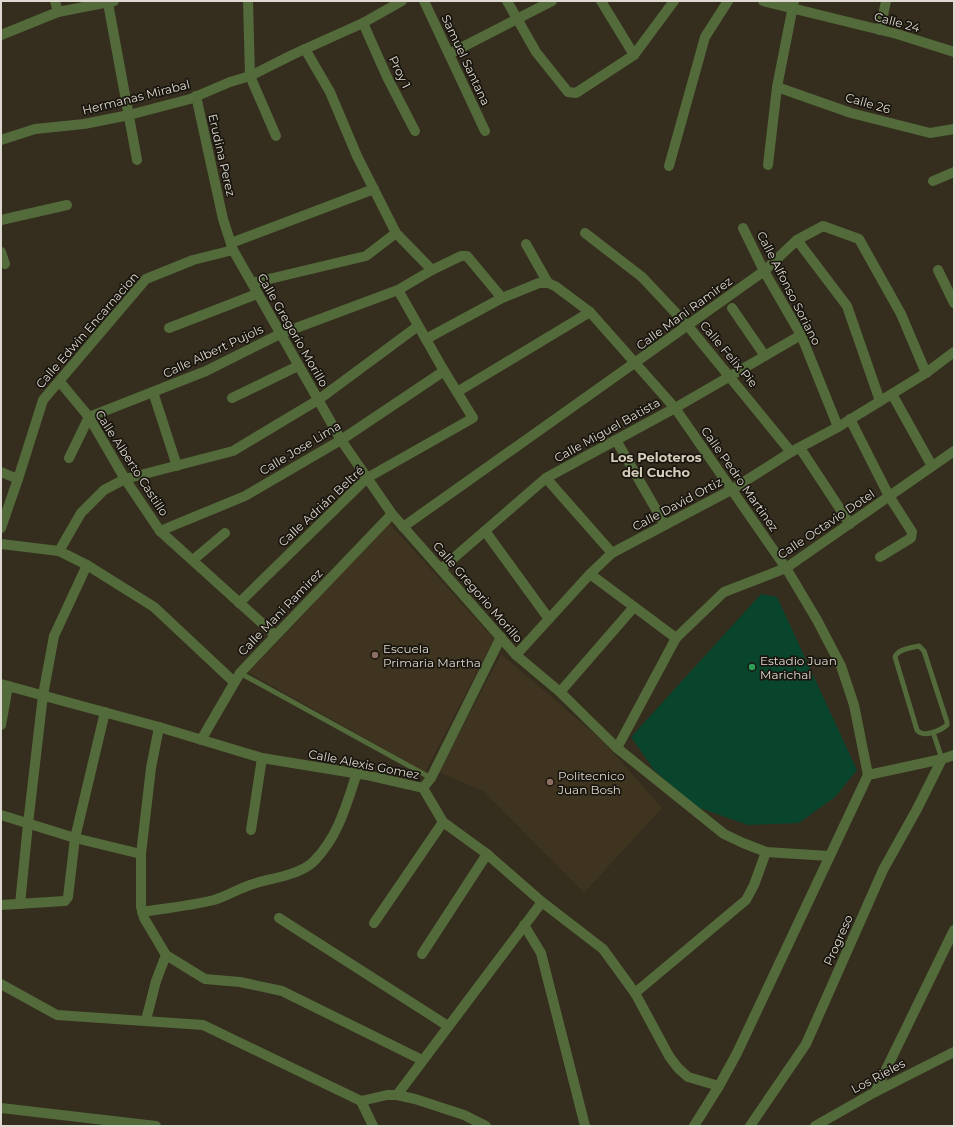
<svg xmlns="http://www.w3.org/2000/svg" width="955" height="1127" font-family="Montserrat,sans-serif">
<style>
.built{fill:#3f341f}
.green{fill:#08452c}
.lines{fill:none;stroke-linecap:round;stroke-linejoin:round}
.service{stroke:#536a3a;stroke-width:5}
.minor{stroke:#536a3a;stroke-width:10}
.tertiary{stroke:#536a3a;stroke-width:10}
.education-dot{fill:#8d6e63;stroke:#19160f;stroke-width:1.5}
.leisure-dot{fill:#2e9e5b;stroke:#19160f;stroke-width:1.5}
.labels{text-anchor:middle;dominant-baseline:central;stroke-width:3.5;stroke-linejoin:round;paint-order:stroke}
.street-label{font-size:12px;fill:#ded9d0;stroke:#19160f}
.poi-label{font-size:12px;fill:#ded9d0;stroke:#19160f;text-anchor:start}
.neighbourhood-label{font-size:13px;font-weight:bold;fill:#d6ccba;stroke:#19160f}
</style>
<rect width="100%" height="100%" fill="#352d1e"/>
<g class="built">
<polygon points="386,520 494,639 425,772 248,672 299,620"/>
<polygon points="501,654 604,742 662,808 584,893 483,791 439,772"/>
</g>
<polygon class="green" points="761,594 777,597 857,770 835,797 799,823 748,825 694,806 654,770 631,737"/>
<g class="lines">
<g class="service">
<path d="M919,646L924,651L947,722V725C940,731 923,738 917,730L895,657C898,649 911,648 919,646Z"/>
<polyline points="240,673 431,778"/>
<polyline points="933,732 942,759"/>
</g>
<g class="minor">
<polyline points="55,1 58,12"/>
<polyline points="248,1 250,76 276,136"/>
<polyline points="424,1 485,131"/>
<polyline points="507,1 536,52 568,92 576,93 634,55 674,1"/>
<polyline points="601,1 634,55"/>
<polyline points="763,1 897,34 954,52"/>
<polyline points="108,3 137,160"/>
<polyline points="363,23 387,77 415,131"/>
<polyline points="880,30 886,1"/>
<polyline points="1,35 58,12 114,1"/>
<polyline points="305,49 330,92 357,156 396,233 432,270 461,256 467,256 502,298"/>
<polyline points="449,54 552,1"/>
<polyline points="777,87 851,113 930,133 954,129"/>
<polyline points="196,96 223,219 233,250 341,440 392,514 516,655 560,692 617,748 724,834 743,843 766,852 829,856"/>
<polyline points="1,140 35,129 84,124 129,115 190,99 230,82 250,76 294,54 363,23 402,1"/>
<polyline points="768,165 777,87 794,1"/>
<polyline points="669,166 705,37 728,1"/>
<polyline points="933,181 954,172"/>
<polyline points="1,220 67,205"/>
<polyline points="743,228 764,271 801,335 838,427"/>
<polyline points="585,233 642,277 688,326 791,452"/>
<polyline points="797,240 847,306 880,401"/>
<polyline points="231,243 374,189"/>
<polyline points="526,244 548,283"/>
<polyline points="1,252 5,264"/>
<polyline points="938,270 954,303"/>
<polyline points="252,283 366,256 396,233"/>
<polyline points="732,308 765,356"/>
<polyline points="169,328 257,294"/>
<polyline points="426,339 502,298 539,283 548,283 555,286 590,312 675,408 786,568 817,620 841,666 854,705 868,775"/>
<polyline points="60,382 89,417 125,479 160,531 275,635"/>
<polyline points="153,392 177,466"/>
<polyline points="457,392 590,312"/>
<polyline points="892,394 932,466"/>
<polyline points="232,398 298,366"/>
<polyline points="850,419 889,496 912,532 911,538 880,557"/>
<polyline points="616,440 665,525"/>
<polyline points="800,448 850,524"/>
<polyline points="69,458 89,417 206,371 280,334 398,290 432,270"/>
<polyline points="1,472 18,479"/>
<polyline points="546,478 612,553"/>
<polyline points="403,527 764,271 797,240 823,226 859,239 901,314 926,373"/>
<polyline points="1,528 18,479 43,400 146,279 193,260 233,250"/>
<polyline points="160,531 245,496 341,440 444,371"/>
<polyline points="485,531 549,619"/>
<polyline points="1,544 59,551 87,565 154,607 234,682"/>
<polyline points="59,551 81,513 104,490 125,479 233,451 318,400 418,326"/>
<polyline points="193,560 225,533"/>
<polyline points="441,569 546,478 675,408 801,335"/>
<polyline points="590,574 676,638"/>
<polyline points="239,603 367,478 473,418 444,371 398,290"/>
<polyline points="516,655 590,574 612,553 731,490 791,452 838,427 926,373 954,352"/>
<polyline points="1,684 159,727 262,758 366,775 423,788 443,822 487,854 542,902 603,949 635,993 669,1056 678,1068 688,1077 719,1086"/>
<polyline points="560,692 634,607"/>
<polyline points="1,725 8,686"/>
<polyline points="159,727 151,768 141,854 141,907 144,918 166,955 205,979 240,982 282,991 422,1060"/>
<polyline points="201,740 240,673 392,514"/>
<polyline points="617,748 676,638 724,592 786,568 954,451"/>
<polyline points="868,775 942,759 954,755"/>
<polyline points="423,788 431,778 501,637"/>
<polyline points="1,815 75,838 141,854"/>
<polyline points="251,830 262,758"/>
<polyline points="20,904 28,824 43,695 54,636 87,565"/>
<polyline points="1,905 65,901 68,897 75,838 105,712"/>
<path d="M142,912C166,908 190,906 214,900C227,896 240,888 253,884C271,878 302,875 315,860C339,835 346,805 357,773"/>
<polyline points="279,918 448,1026"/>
<polyline points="374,923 443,822"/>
<polyline points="524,925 541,953 585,1126"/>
<polyline points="422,954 487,854"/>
<polyline points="1,984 57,1015 203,1025 361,1101 387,1095 397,1095 415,1099 464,1115 486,1126"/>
<polyline points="635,993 746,900 754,885 766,852"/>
<polyline points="146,1020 156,981 166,955"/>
<polyline points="875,1092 954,930"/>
<polyline points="397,1095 542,902"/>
<polyline points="361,1101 373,1126"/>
<polyline points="694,1126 719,1086 737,1053 868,775"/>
<polyline points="750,1126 806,1044 883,870 917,809 942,759"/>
</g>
<g class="tertiary">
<polyline points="1,1108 156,1126"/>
<polyline points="815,1126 875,1092 954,1052"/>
</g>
</g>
<g class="education-dot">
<circle cx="375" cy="655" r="4"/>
<circle cx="550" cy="782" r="4"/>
</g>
<circle class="leisure-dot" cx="752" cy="667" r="4"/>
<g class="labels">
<g class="street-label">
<text transform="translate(897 22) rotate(15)">Calle 24</text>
<text transform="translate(466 60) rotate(65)">Samuel Santana</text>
<text transform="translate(400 72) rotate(64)">Proy 1</text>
<text transform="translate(136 97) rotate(-14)">Hermanas Mirabal</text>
<text transform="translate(868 103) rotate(16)">Calle 26</text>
<text transform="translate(222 155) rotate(77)">Erudina Perez</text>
<text transform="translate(789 288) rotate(63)">Calle Alfonso Soriano</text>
<text transform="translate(684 313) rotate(-36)">Calle Mani Ramirez</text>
<text transform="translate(87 330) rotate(-49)">Calle Edwin Encarnacion</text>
<text transform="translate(293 330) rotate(60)">Calle Gregorio Morillo</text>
<text transform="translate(213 351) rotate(-25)">Calle Albert Pujols</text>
<text transform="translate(729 354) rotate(50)">Calle Felix Pie</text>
<text transform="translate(607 430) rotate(-29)">Calle Miguel Batista</text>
<text transform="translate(300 448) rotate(-31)">Calle Jose Lima</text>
<text transform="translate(132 463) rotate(57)">Calle Alberto Castillo</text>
<text transform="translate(740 479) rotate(55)">Calle Pedro Martinez</text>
<text transform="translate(677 504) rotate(-28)">Calle David Ortiz</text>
<text transform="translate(321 506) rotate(-43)">Calle Adrián Beltré</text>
<text transform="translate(826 524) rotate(-34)">Calle Octavio Dotel</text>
<text transform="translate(478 592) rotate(49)">Calle Gregorio Morillo</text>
<text transform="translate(280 612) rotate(-46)">Calle Mani Ramirez</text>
<text transform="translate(364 764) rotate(11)">Calle Alexis Gomez</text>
<text transform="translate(838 940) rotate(-66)">Progreso</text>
<text transform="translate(878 1076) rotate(-28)">Los Rieles</text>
</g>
<g class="poi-label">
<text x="383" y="648">Escuela<tspan x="383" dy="14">Primaria Martha</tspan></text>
<text x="760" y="660">Estadio Juan<tspan x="760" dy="14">Marichal</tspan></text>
<text x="558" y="775">Politecnico<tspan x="558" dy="14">Juan Bosh</tspan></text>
</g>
<g class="neighbourhood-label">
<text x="656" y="457">Los Peloteros<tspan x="656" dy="15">del Cucho</tspan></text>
</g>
</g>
<rect width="955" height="1127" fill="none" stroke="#ded9d0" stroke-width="4"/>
</svg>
